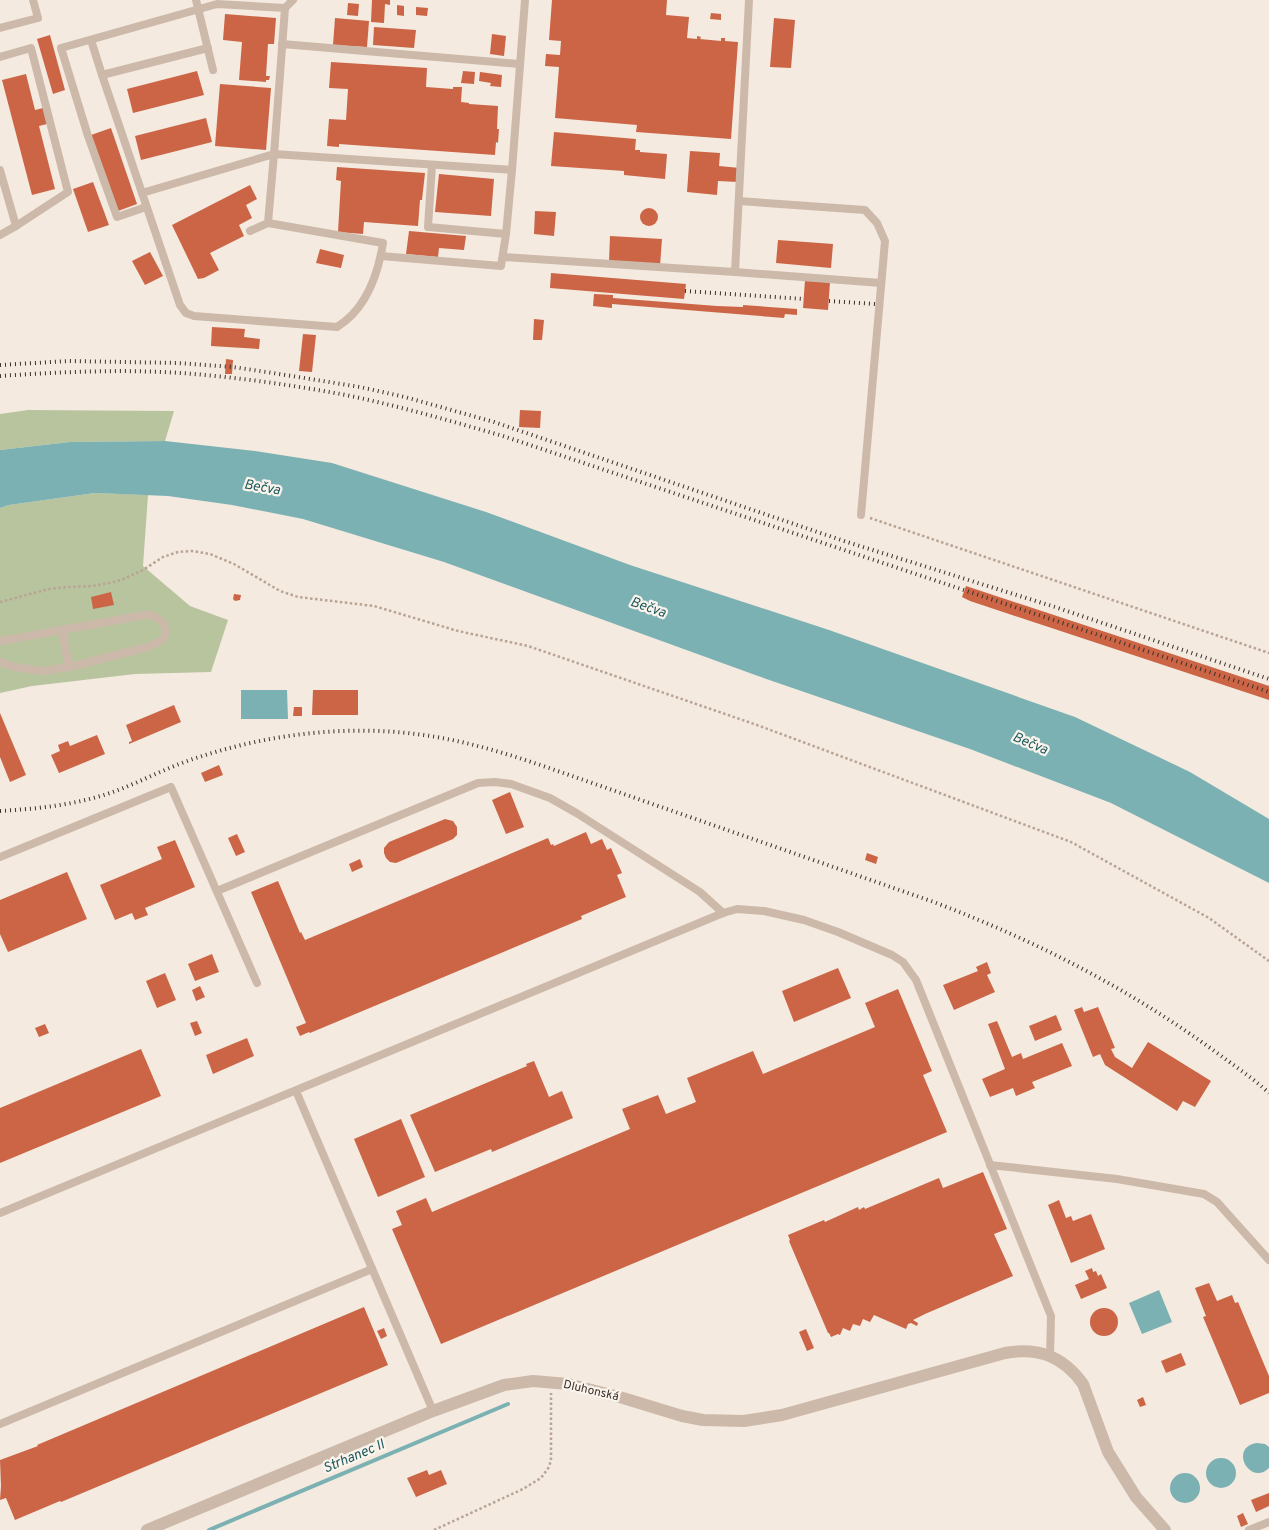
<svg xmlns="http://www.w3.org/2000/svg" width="1269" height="1530" font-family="Overpass,sans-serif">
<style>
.green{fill:#b8c49e}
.water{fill:#7cb1b3}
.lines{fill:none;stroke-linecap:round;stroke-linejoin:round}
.stream{stroke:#7cb1b3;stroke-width:4}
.building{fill:#cb6546}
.path{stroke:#b9a394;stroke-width:2.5;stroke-dasharray:2.5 2.5;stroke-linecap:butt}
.lane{stroke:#cdb9aa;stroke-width:8}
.street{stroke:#cdb9aa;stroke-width:12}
.rail{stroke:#3a2f2a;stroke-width:4;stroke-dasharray:1 4;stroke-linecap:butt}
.labels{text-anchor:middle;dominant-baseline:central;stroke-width:4.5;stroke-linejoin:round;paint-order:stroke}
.street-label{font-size:12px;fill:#3a2f2a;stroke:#fbf4ec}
.water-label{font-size:14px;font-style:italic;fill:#1d5a5e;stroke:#fbf4ec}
</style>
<rect width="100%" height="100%" fill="#f4eadf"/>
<g class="green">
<polygon points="28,410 174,411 165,441 70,442 0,450 0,414"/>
<polygon points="95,493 148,495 143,566 190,606 228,620 211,672 135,674 32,686 0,693 0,508 9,505"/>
</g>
<g class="water">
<polygon points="165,441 255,451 332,463 486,512 630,565 829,630 1075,717 1190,772 1269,819 1269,883 1111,803 970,749 758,676 444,562 303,519 232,505 168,496 95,493 9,505 0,508 0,450 70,442"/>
<polygon points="241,690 287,690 288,719 241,719"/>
<polygon points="1159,1290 1172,1322 1142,1334 1129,1303"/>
<path d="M1257,1443L1265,1444L1269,1447V1468C1250,1487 1228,1447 1257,1443Z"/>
<circle cx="1221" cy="1473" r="15"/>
<circle cx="1185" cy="1488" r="15"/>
</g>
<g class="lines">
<polyline class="stream" points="209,1530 508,1404"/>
</g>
<g class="building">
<polygon points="372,0 390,0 390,5 385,4 384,23 371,22"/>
<polygon points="552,0 667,0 666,15 689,17 687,38 697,39 697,36 701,37 700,39 721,41 721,38 725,38 725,41 738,42 731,139 636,132 637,125 555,118 559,67 545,66 546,54 560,55 561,41 549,40"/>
<polygon points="348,3 359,4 358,16 347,15"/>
<polygon points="397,5 404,6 404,16 397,15"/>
<polygon points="416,7 428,8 427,16 416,15"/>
<polygon points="711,13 721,14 721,20 710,19"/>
<polygon points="225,14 276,18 274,44 268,44 266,76 270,76 269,80 266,80 266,82 239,80 242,42 223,40"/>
<polygon points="335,18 369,21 367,47 333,45"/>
<polygon points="774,18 795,20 791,68 770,67"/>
<polygon points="374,27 416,30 414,48 373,45"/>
<polygon points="492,34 506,36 504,56 490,54"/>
<polygon points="50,35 65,90 53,94 37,39"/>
<polygon points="331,62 427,68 426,87 453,89 453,87 462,87 461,102 469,103 469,104 498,106 497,129 499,129 498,143 496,142 495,155 339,144 339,147 327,146 329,119 346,120 348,89 329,88"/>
<polygon points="197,71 204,95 133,113 127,89"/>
<polygon points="463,71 475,72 474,84 461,83"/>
<polygon points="480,72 502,75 501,87 490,86 491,83 479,81"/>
<polygon points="26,74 35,110 43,108 47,124 39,126 55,189 32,195 2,80"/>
<polygon points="220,84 271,88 266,150 215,146"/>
<polygon points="206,118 212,142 141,160 135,136"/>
<polygon points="111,128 137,204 118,211 91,135"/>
<polygon points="554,132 636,139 635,150 640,150 640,152 667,154 665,179 624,175 624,171 551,166"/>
<polygon points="690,151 720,153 719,166 740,168 738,182 718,181 717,195 687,192"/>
<polygon points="337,167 425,173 422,200 420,200 418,226 364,222 363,234 338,232 341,181 336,180"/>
<polygon points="439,174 494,179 491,216 435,212"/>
<polygon points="93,182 109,225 88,232 73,189"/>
<polygon points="250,185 257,199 246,205 252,218 239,225 244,236 210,253 219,270 204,278 198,279 172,225"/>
<circle cx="649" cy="217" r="9"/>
<polygon points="535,211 556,212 554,236 534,234"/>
<polygon points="409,231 466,236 464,250 439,248 438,257 406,254"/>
<polygon points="610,236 662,239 660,266 609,262"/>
<polygon points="778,240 833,244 831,268 776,263"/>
<polygon points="320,249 344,255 341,268 316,263"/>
<polygon points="150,252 163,276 145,285 132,261"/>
<polygon points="551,273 686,284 684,299 550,288"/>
<polygon points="805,280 830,282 828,310 803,308"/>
<polygon points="594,294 613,295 613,298 717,306 743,307 743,305 797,309 797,315 785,314 784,318 612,304 612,308 593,306"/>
<polygon points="534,319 544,320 542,340 533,340"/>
<polygon points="212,327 245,329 244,337 260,339 259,349 211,346"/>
<polygon points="303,334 316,335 312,372 299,371"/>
<polygon points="226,359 233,360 232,374 225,374"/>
<polygon points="520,410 541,411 540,428 519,427"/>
<polygon points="966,586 1269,686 1269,700 970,601 962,597"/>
<polygon points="111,592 114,605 93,609 91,597"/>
<polygon points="234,594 241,595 240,600 235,601 233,599"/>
<polygon points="313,690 358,690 358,715 312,715"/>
<polygon points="174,705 181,722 129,744 129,742 132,741 126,725"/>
<polygon points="294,707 302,707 302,716 293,716"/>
<polygon points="0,713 26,775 10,782 0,757"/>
<polygon points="97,735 105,754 59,773 51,755 60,751 58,745 68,741 70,746"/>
<polygon points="219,765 223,775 205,782 201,773"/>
<polygon points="510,792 524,827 506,834 492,800"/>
<polygon points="445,819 453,821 457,827 457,835 453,839 396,863 390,862 386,858 384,853 384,848 389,842"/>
<polygon points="586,832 591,844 602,839 607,850 611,848 622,873 617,875 626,897 581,916 582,919 310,1033 309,1032 300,1036 296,1027 306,1023 251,892 278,881 300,933 301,932 305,940 548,838 551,845 553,844 554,846"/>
<polygon points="237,834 245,852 236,856 228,838"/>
<polygon points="175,840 195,887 145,908 148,915 135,920 132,913 115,920 100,885 162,859 157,847"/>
<polygon points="867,853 878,857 876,864 865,860"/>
<polygon points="360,859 363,867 352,872 349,864"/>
<polygon points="67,872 87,919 8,952 0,934 0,900"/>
<polygon points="212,954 219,972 195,981 188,964"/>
<polygon points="987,962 991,973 987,975 995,992 954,1010 943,985 978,971 976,967"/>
<polygon points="838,968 851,998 794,1022 782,991"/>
<polygon points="165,973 176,1000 157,1008 146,981"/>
<polygon points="200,986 205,997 196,1001 192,990"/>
<polygon points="898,989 932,1071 923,1075 947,1132 441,1344 392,1229 402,1225 396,1211 426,1198 432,1212 630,1129 622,1109 658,1095 666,1114 696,1102 687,1078 753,1051 763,1074 875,1027 865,1003"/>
<polygon points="1082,1007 1084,1012 1098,1007 1115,1048 1111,1049 1115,1057 1132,1068 1148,1042 1211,1081 1195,1107 1183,1101 1177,1111 1105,1065 1100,1054 1093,1057 1074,1010"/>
<polygon points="1056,1015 1062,1030 1035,1041 1029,1026"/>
<polygon points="197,1021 202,1033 195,1036 190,1023"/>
<polygon points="997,1021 1012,1057 1021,1053 1023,1059 1062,1043 1072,1066 1032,1082 1035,1088 1016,1096 1013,1088 990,1097 982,1079 1005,1069 988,1024"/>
<polygon points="45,1024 49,1033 39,1037 35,1028"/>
<polygon points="247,1038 254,1056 213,1074 206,1055"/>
<polygon points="141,1049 161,1096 0,1163 0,1108"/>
<polygon points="534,1061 549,1097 562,1091 573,1118 492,1152 491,1149 435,1172 410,1115 527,1066 526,1064"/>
<polygon points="401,1119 425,1177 378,1197 354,1139"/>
<polygon points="983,1172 1007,1229 994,1234 1013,1276 925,1314 913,1320 918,1323 917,1326 911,1323 908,1324 906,1329 874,1315 870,1322 863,1319 860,1326 853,1324 850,1331 843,1328 840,1335 838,1334 831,1337 829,1333 828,1333 789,1241 790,1240 788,1235 824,1220 825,1222 858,1207 859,1210 864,1207 865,1209 939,1178 943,1188"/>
<polygon points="1059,1200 1066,1218 1071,1216 1073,1221 1091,1214 1105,1249 1071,1263 1048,1205"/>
<polygon points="1092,1268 1093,1272 1096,1271 1098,1276 1101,1274 1107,1288 1081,1299 1075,1285 1089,1279 1085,1271"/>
<polygon points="1209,1283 1217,1301 1232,1295 1235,1303 1238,1302 1269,1376 1269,1393 1240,1405 1203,1317 1206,1316 1195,1288"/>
<polygon points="364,1307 388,1365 61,1502 60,1501 15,1520 6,1498 0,1500 1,1486 0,1460 38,1446 37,1445"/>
<circle cx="1104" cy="1322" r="14"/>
<polygon points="384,1328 387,1336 381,1339 377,1331"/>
<polygon points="806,1329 814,1348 807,1351 799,1332"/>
<polygon points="1181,1353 1186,1365 1166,1373 1161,1361"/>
<polygon points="1143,1397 1146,1405 1140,1407 1137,1400"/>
<polygon points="427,1470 429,1475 441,1470 447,1484 416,1497 407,1478"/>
<polygon points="1269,1493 1269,1506 1256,1512 1251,1500"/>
<polygon points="1243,1513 1248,1524 1241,1527 1237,1516"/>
</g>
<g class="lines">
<g class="path">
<polyline points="870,518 1269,653"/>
<polyline points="0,602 49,589 69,587 92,586 109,583 121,580 143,570 163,557 178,552 192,551 210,554 234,564 280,591 298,597 374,606 458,631 528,646 757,725 1071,842 1209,918 1269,961"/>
<polyline points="434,1530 523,1489 541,1478 549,1467 551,1460 551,1393"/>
</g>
<g class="lane">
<polyline points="196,0 213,70"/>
<polyline points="285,8 293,0"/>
<polyline points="0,28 38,18 33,0"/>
<polyline points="91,40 102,75 208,48"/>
<polyline points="282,44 519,64"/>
<polyline points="0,57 31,48 68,192 16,226 0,170"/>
<path d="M102,75L180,305L186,313L194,316L337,327C366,309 378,275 383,243L268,223"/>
<polyline points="432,165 428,227 506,234"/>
<polyline points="142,193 274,154 285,8 217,4 61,48 88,136 117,217 146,207"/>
<polyline points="739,201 865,210 877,223 885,241 861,515"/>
<polyline points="250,231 268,223 274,154 512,170"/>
<polyline points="0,235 16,226"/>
<polyline points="381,256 501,266 506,234 512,170 525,0"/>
<polyline points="503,257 735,272 881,283"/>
<polyline points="735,272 749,0"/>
<polyline points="62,630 69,667"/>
<path d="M0,641L145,615H152L163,622C170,638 162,641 148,647L69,667L42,671L15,667L0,662"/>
<polyline points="0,857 171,787 257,983"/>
<polyline points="217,891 478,783 495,782 511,784 550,798 578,814 700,892 723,913"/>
<polyline points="296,1091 433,1411"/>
<polyline points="990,1165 1117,1179 1204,1194 1217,1202 1269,1260"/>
<polyline points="0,1213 723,913 737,909 764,911 804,920 838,932 892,955 903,962 916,980 1051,1316 1050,1356"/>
<polyline points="0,1424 372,1269"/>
<polyline points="1249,1530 1269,1522"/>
</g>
<path class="street" d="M147,1530L433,1411L504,1385L533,1381L568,1384L623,1398L682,1416L703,1420L744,1421L782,1415L1005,1353C1038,1347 1063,1356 1083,1384L1108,1452L1136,1497L1165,1530"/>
<g class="rail">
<polyline points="685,291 804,299"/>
<polyline points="829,301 875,304"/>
<polyline points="0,365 69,361 178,363 233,367 273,373 360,387 405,397 494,422 847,542 1055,607 1269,679"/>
<path d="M0,376C60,372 121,369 181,373C236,377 292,385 346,395C399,406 451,421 503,436L1269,692"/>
<path d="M0,811C33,809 65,806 97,797C130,788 160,770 193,759C273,732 362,722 447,739C483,746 517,757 552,769L931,901C1037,941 1132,990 1224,1058C1239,1069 1255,1080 1269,1093"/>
</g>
</g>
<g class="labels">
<g class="street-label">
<text transform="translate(591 1391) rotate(13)">Dluhonská</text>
</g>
<g class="water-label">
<text transform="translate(262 488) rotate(10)">Bečva</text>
<text transform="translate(648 608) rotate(19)">Bečva</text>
<text transform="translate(1030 744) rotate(23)">Bečva</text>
<text transform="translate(354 1457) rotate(-23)">Strhanec II</text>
</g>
</g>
</svg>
